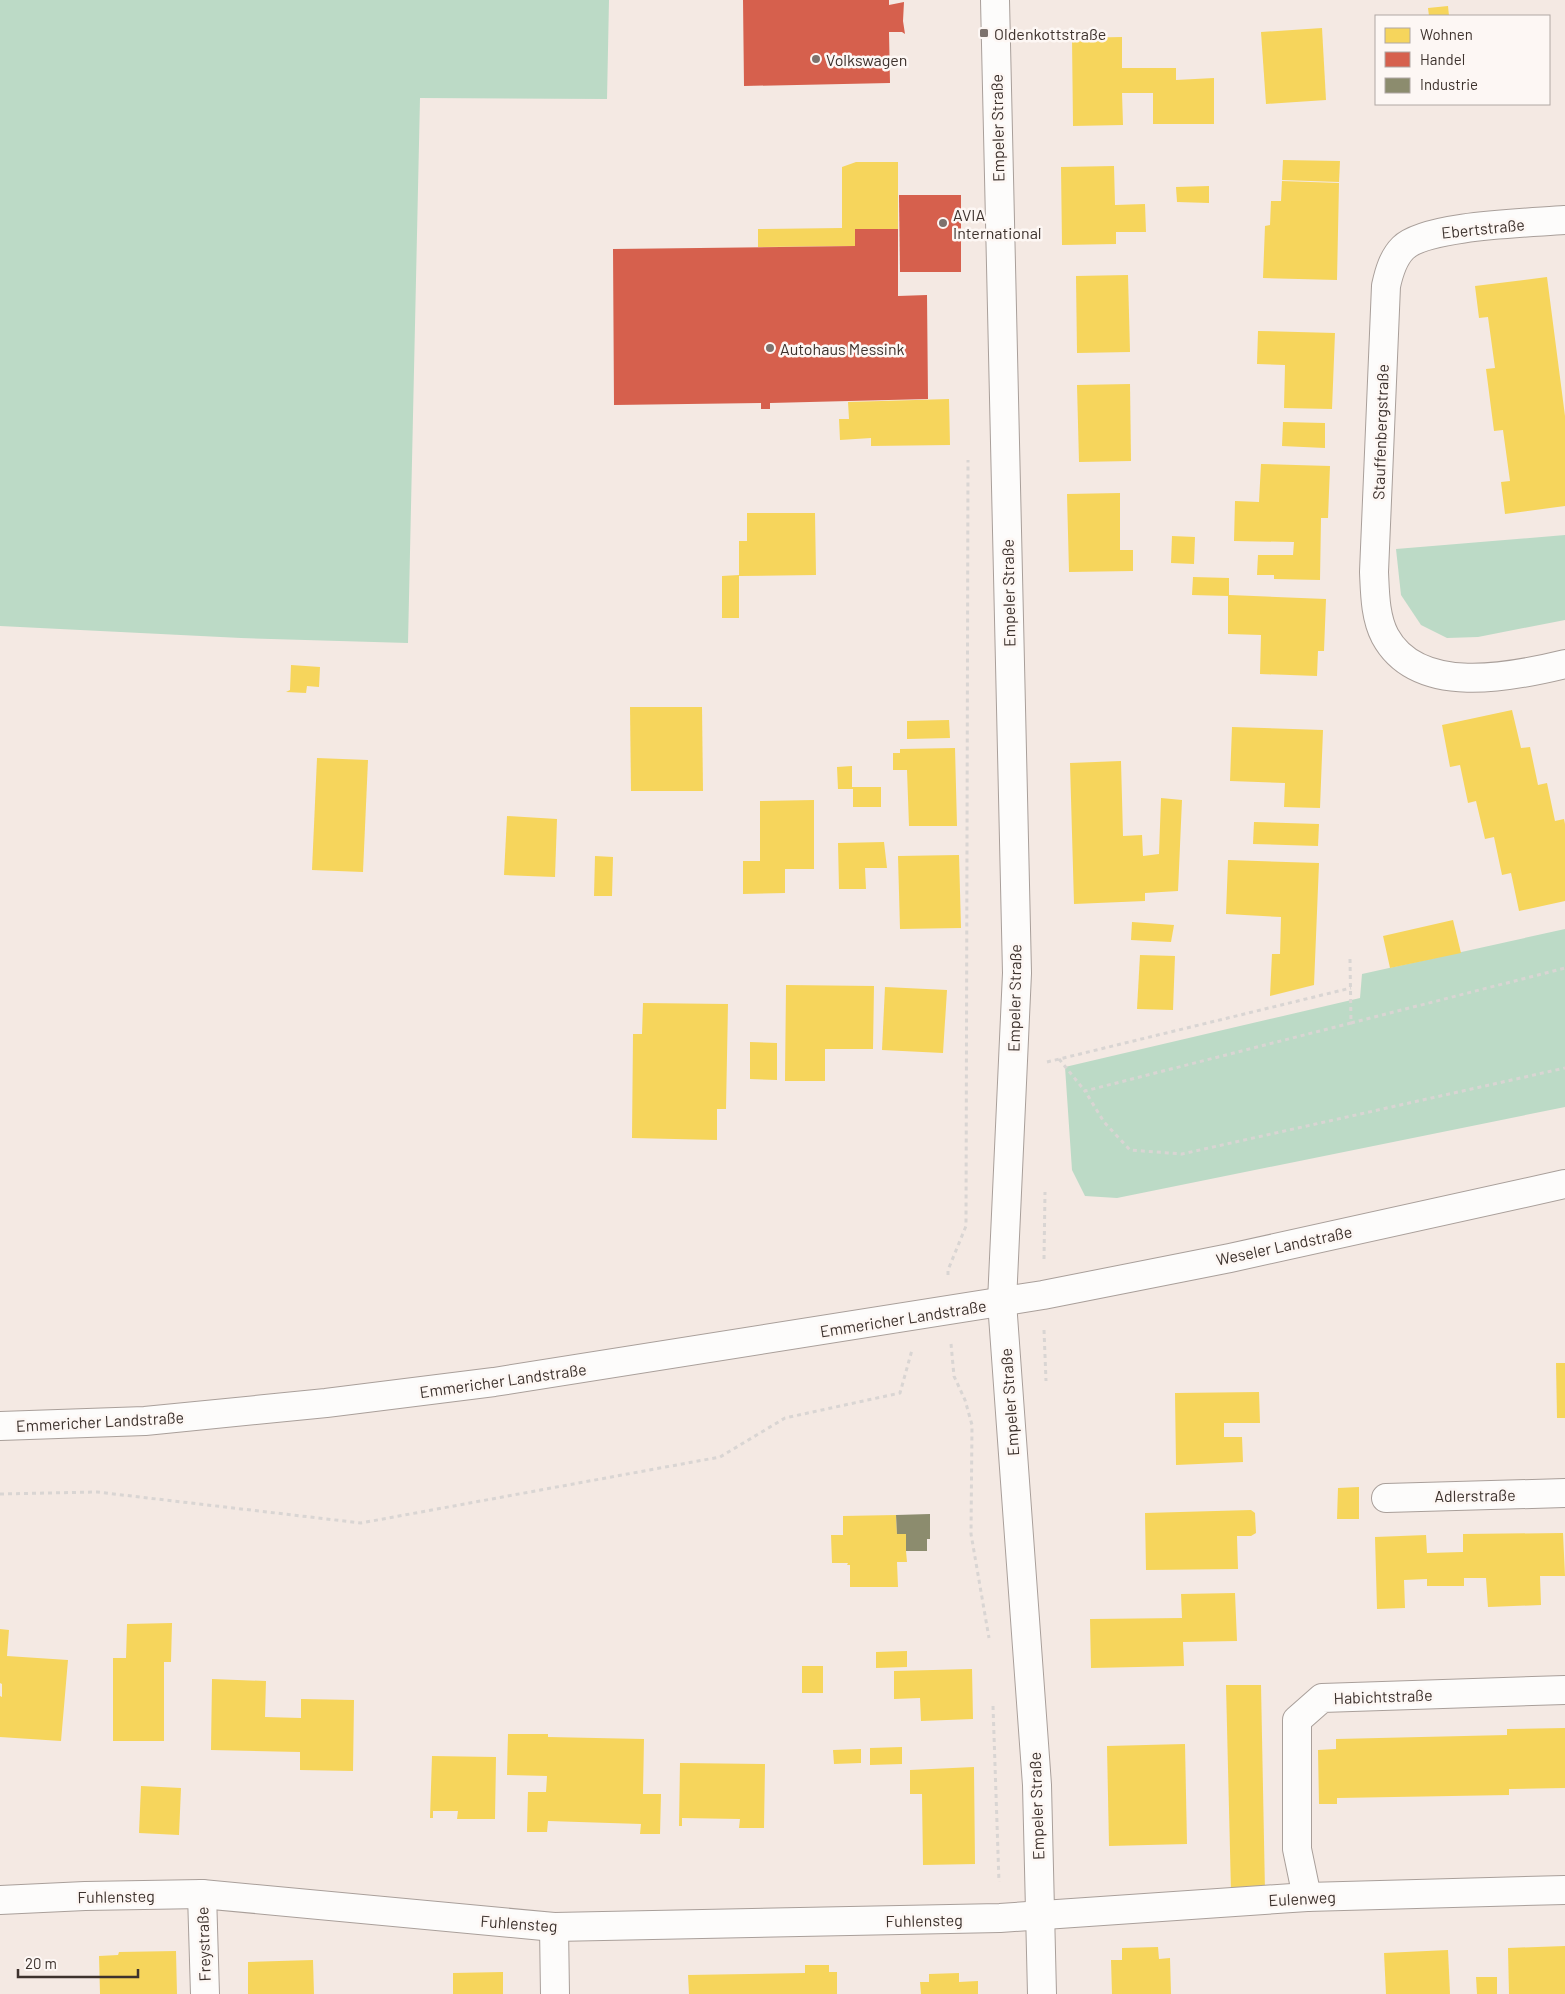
<svg xmlns="http://www.w3.org/2000/svg" width="1565" height="1994" font-family="Barlow,sans-serif">
<style>
.green{fill:#bcdac6}
.homes{fill:#f6d55c}
.shops{fill:#d6604d}
.industry{fill:#8c8c6e}
.lines{fill:none;stroke-linecap:round;stroke-linejoin:round}
.minor-casing{stroke:#a99f9a;stroke-width:30}
.secondary-casing{stroke:#a99f9a;stroke-width:30}
.path{stroke:#d9d5d3;stroke-width:3;stroke-dasharray:4 4;stroke-linecap:butt}
.minor{stroke:#fdfcfb;stroke-width:28}
.secondary{stroke:#fdfcfb;stroke-width:28}
.poi-dot{fill:#7d726d;stroke:#fdf7f4;stroke-width:2}
.labels{text-anchor:middle;dominant-baseline:central;stroke-width:5;stroke-linejoin:round;paint-order:stroke}
.poi-label{font-size:16px;fill:#3d322d;stroke:#fdf7f4;text-anchor:start}
.street-label{font-size:16px;fill:#3d322d;stroke:#fdf7f4}
</style>
<rect width="100%" height="100%" fill="#f4e9e3"/>
<g class="green">
<polygon points="0,0 609,0 607,99 420,98 408,643 241,638 0,626"/>
<polygon points="1565,535 1565,620 1478,637 1447,638 1421,625 1401,595 1396,549"/>
<polygon points="1565,929 1565,1107 1117,1198 1085,1196 1072,1170 1065,1067 1360,998 1362,974"/>
</g>
<g class="homes">
<polygon points="1448,6 1449,16 1429,16 1428,8"/>
<polygon points="1322,28 1326,100 1266,104 1261,32"/>
<polygon points="1122,37 1122,68 1176,68 1176,80 1214,78 1214,124 1153,124 1153,93 1122,93 1123,125 1073,126 1072,38"/>
<polygon points="1283,160 1340,161 1339,182 1282,180"/>
<polygon points="856,162 898,162 898,229 855,229 855,246 758,247 758,229 842,228 842,167"/>
<polygon points="1114,166 1115,205 1145,204 1146,232 1116,232 1116,244 1062,245 1061,167"/>
<polygon points="1282,181 1339,183 1337,280 1263,278 1265,226 1270,225 1271,201 1281,201"/>
<polygon points="1209,186 1209,203 1177,202 1176,187"/>
<polygon points="1128,275 1130,352 1077,353 1076,276"/>
<polygon points="1547,277 1565,416 1565,506 1505,514 1501,482 1510,481 1503,430 1494,431 1486,369 1495,368 1488,317 1479,318 1475,286"/>
<polygon points="1258,331 1335,333 1332,409 1284,408 1285,365 1257,364"/>
<polygon points="1130,384 1131,461 1079,462 1077,385"/>
<polygon points="949,399 950,445 871,446 871,438 840,440 839,419 849,419 848,402"/>
<polygon points="1283,422 1325,423 1325,448 1282,446"/>
<polygon points="1261,464 1330,466 1328,518 1321,518 1320,580 1274,579 1274,575 1257,575 1258,555 1293,555 1294,542 1234,541 1235,501 1259,502"/>
<polygon points="1120,493 1120,550 1133,550 1133,571 1069,572 1067,494"/>
<polygon points="747,513 815,513 816,575 739,576 739,618 722,618 722,576 739,575 739,541 747,541"/>
<polygon points="1172,536 1195,537 1194,564 1171,563"/>
<polygon points="1193,577 1229,578 1229,595 1326,599 1324,651 1318,651 1317,676 1260,674 1261,635 1228,634 1228,596 1192,595"/>
<polygon points="291,665 320,667 319,687 307,686 306,693 286,692 290,690"/>
<polygon points="630,707 702,707 703,791 631,791"/>
<polygon points="1512,710 1521,748 1530,747 1538,785 1547,783 1555,821 1564,819 1565,824 1565,901 1519,911 1511,873 1502,875 1494,837 1485,839 1476,801 1468,803 1460,765 1450,767 1442,725"/>
<polygon points="949,720 950,738 907,739 907,721"/>
<polygon points="1232,727 1323,730 1320,808 1284,807 1285,783 1230,781"/>
<polygon points="955,748 957,826 909,826 907,770 893,770 893,753 900,753 900,749"/>
<polygon points="317,758 368,760 363,872 312,870"/>
<polygon points="1121,761 1123,836 1142,835 1143,856 1159,854 1161,798 1182,800 1178,891 1145,893 1145,901 1074,904 1070,763"/>
<polygon points="852,766 852,787 881,787 881,807 853,807 853,789 838,789 837,767"/>
<polygon points="814,800 814,869 785,869 785,893 743,894 743,861 760,861 760,801"/>
<polygon points="507,816 557,819 555,877 504,875"/>
<polygon points="1254,822 1319,824 1318,846 1253,844"/>
<polygon points="884,842 887,868 865,868 866,889 839,889 838,843"/>
<polygon points="959,855 961,928 900,929 898,856"/>
<polygon points="595,856 613,857 612,896 594,896"/>
<polygon points="1228,860 1319,863 1314,985 1270,996 1272,954 1280,954 1281,917 1226,914"/>
<polygon points="1453,920 1461,953 1390,968 1383,936"/>
<polygon points="1132,922 1174,925 1171,942 1131,940"/>
<polygon points="1140,955 1175,956 1173,1010 1137,1009"/>
<polygon points="786,985 874,986 873,1049 825,1049 825,1081 785,1081"/>
<polygon points="885,987 947,990 943,1053 882,1050"/>
<polygon points="643,1003 728,1004 726,1109 717,1109 717,1140 632,1138 633,1034 642,1034"/>
<polygon points="750,1042 777,1043 777,1080 750,1079"/>
<polygon points="1556,1363 1565,1363 1565,1418 1557,1418"/>
<polygon points="1259,1392 1260,1423 1224,1423 1224,1437 1242,1437 1243,1462 1176,1465 1175,1393"/>
<polygon points="1359,1487 1359,1519 1337,1519 1338,1488"/>
<polygon points="1251,1510 1255,1513 1256,1533 1251,1536 1237,1536 1238,1569 1146,1570 1145,1513"/>
<polygon points="896,1515 897,1534 906,1534 906,1551 907,1562 897,1562 898,1587 850,1587 850,1565 847,1565 848,1563 832,1563 831,1535 843,1535 843,1516"/>
<polygon points="1563,1533 1565,1576 1540,1576 1541,1605 1488,1607 1486,1578 1464,1578 1464,1586 1427,1586 1427,1579 1404,1580 1405,1608 1377,1609 1375,1537 1426,1535 1427,1553 1463,1552 1463,1534"/>
<polygon points="1235,1593 1237,1641 1183,1642 1184,1666 1091,1668 1090,1619 1182,1618 1181,1594"/>
<polygon points="172,1623 171,1662 164,1662 164,1741 113,1741 113,1658 126,1658 127,1624"/>
<polygon points="0,1629 9,1630 7,1656 68,1660 61,1741 0,1737 0,1696 2,1697 2,1684 0,1683"/>
<polygon points="907,1651 907,1667 876,1668 876,1652"/>
<rect x="802" y="1666" width="21" height="27"/>
<polygon points="972,1669 973,1719 921,1721 920,1698 894,1699 894,1671"/>
<polygon points="212,1679 266,1681 265,1717 301,1718 301,1699 354,1700 353,1771 300,1770 300,1752 211,1750"/>
<polygon points="1226,1685 1261,1685 1265,1892 1231,1892"/>
<polygon points="1565,1728 1565,1788 1509,1789 1509,1795 1337,1798 1337,1804 1319,1804 1318,1750 1336,1749 1336,1739 1507,1735 1507,1729"/>
<polygon points="508,1734 548,1734 548,1737 644,1739 643,1794 661,1794 660,1834 640,1834 641,1824 548,1821 547,1832 527,1832 528,1792 546,1792 547,1776 507,1775"/>
<polygon points="1185,1744 1187,1844 1109,1846 1107,1746"/>
<polygon points="902,1747 902,1764 870,1765 870,1748"/>
<polygon points="861,1749 861,1763 834,1764 833,1750"/>
<polygon points="432,1756 496,1757 495,1819 457,1819 458,1811 433,1811 433,1818 430,1818"/>
<polygon points="680,1763 765,1764 764,1828 739,1828 740,1819 682,1818 682,1826 679,1826"/>
<polygon points="974,1767 975,1864 923,1865 922,1794 910,1794 910,1770"/>
<polygon points="141,1786 181,1788 179,1835 139,1833"/>
<polygon points="1565,1946 1565,1994 1509,1994 1508,1948"/>
<polygon points="1158,1947 1159,1959 1170,1958 1171,1994 1112,1994 1111,1960 1122,1960 1122,1948"/>
<polygon points="1448,1950 1450,1994 1386,1994 1384,1953"/>
<polygon points="176,1951 177,1994 100,1994 99,1956 118,1955 119,1952"/>
<polygon points="313,1960 314,1994 248,1994 248,1962"/>
<polygon points="805,1965 829,1965 829,1972 837,1972 837,1994 689,1994 688,1975 805,1973"/>
<polygon points="503,1972 503,1994 453,1994 453,1973"/>
<polygon points="959,1973 959,1982 978,1981 978,1994 921,1994 920,1982 929,1982 929,1974"/>
<polygon points="1476,1977 1497,1977 1497,1994 1477,1994"/>
</g>
<g class="shops">
<polygon points="743,0 889,0 889,5 904,2 903,21 905,34 902,32 889,32 890,83 744,86"/>
<polygon points="899,195 961,195 961,272 900,272"/>
<polygon points="855,229 898,229 898,296 927,295 928,399 770,403 770,409 761,409 761,403 614,405 613,249 855,246"/>
</g>
<polygon class="industry" points="930,1514 930,1539 927,1539 927,1551 906,1551 906,1534 897,1534 896,1515"/>
<g class="lines">
<defs>
<g id="minor">
<polyline points="995,0 1017,973 1002,1302 1037,1785 1042,1994"/>
<path d="M1565,220C1530,223 1426,225 1403,248C1393,258 1389,272 1386,286L1374,572C1375,593 1375,617 1385,636C1418,697 1512,677 1565,664"/>
<polyline points="1386,1498 1565,1493"/>
<polyline points="202,1894 205,1994"/>
<polyline points="1307,1897 1297,1849 1297,1720 1322,1698 1565,1690"/>
<polyline points="0,1900 85,1896 202,1894 554,1927 1000,1918 1307,1897 1565,1890"/>
<polyline points="554,1927 555,1994"/>
</g>
<polyline id="secondary" points="0,1426 145,1421 326,1403 494,1382 1043,1295 1230,1258 1565,1184"/>
</defs>
<use href="#minor" class="minor-casing"/>
<use href="#secondary" class="secondary-casing"/>
<g class="path">
<polyline points="1350,959 1351,1023 1085,1091 1104,1122 1130,1150 1182,1154 1565,1068"/>
<polyline points="1351,1023 1565,968"/>
<polyline points="1059,1059 1085,1091"/>
<polyline points="1047,1062 1351,988"/>
<polyline points="1044,1259 1045,1192"/>
<polyline points="948,1275 948,1270 966,1226 968,460"/>
<polyline points="1044,1330 1046,1381"/>
<polyline points="951,1344 954,1376 965,1400 972,1425 971,1534 989,1638"/>
<polyline points="0,1494 97,1492 361,1523 720,1457 785,1418 900,1393 912,1350"/>
<polyline points="993,1706 999,1882"/>
</g>
<use href="#minor" class="minor"/>
<use href="#secondary" class="secondary"/>
</g>
<g class="poi-dot">
<rect x="979" y="28" width="10" height="10" rx="2.5"/>
<circle cx="816" cy="59" r="5"/>
<circle cx="943" cy="223" r="5"/>
<circle cx="770" cy="348" r="5"/>
</g>
<g class="labels">
<g class="poi-label">
<text x="994" y="33">Oldenkottstraße</text>
<text x="826" y="59">Volkswagen</text>
<text x="953" y="214">AVIA<tspan x="953" dy="18">International</tspan></text>
<text x="780" y="348">Autohaus Messink</text>
</g>
<g class="street-label">
<text transform="translate(997 128) rotate(-91)">Empeler Straße</text>
<text transform="translate(1483 228) rotate(-6)">Ebertstraße</text>
<text transform="translate(1380 432) rotate(-88)">Stauffenbergstraße</text>
<text transform="translate(1008 593) rotate(-91)">Empeler Straße</text>
<text transform="translate(1014 998) rotate(-89)">Empeler Straße</text>
<text transform="translate(1284 1245) rotate(-12)">Weseler Landstraße</text>
<text transform="translate(903 1318) rotate(-9)">Emmericher Landstraße</text>
<text transform="translate(503 1380) rotate(-8)">Emmericher Landstraße</text>
<text transform="translate(1009 1402) rotate(-94)">Empeler Straße</text>
<text transform="translate(100 1421) rotate(-3)">Emmericher Landstraße</text>
<text transform="translate(1475 1495) rotate(-1)">Adlerstraße</text>
<text transform="translate(1383 1696) rotate(-2)">Habichtstraße</text>
<text transform="translate(1036 1806) rotate(-92)">Empeler Straße</text>
<text transform="translate(116 1896) rotate(-1)">Fuhlensteg</text>
<text transform="translate(1302 1898) rotate(-3)">Eulenweg</text>
<text transform="translate(924 1920) rotate(-1)">Fuhlensteg</text>
<text transform="translate(519 1923) rotate(4)">Fuhlensteg</text>
<text transform="translate(203 1944) rotate(-92)">Freystraße</text>
</g>
</g>
<rect x="1375" y="15" width="175" height="90" fill="#fdf7f4" stroke="#b0a8a4"/>
<rect x="1385" y="28" width="25" height="15" fill="#f6d55c" stroke="#b0a8a4"/>
<text x="1420" y="40" font-size="15" fill="#3d322d">Wohnen</text>
<rect x="1385" y="52" width="25" height="15" fill="#d6604d" stroke="#b0a8a4"/>
<text x="1420" y="65" font-size="15" fill="#3d322d">Handel</text>
<rect x="1385" y="78" width="25" height="15" fill="#8c8c6e" stroke="#b0a8a4"/>
<text x="1420" y="90" font-size="15" fill="#3d322d">Industrie</text>
<path d="M18 1969v8h120v-8" fill="none" stroke="#3d322d" stroke-width="2.5"/>
<text x="25" y="1969" font-size="15" fill="#3d322d" stroke="#fdf7f4" stroke-width="4" paint-order="stroke">20 m</text>
</svg>
